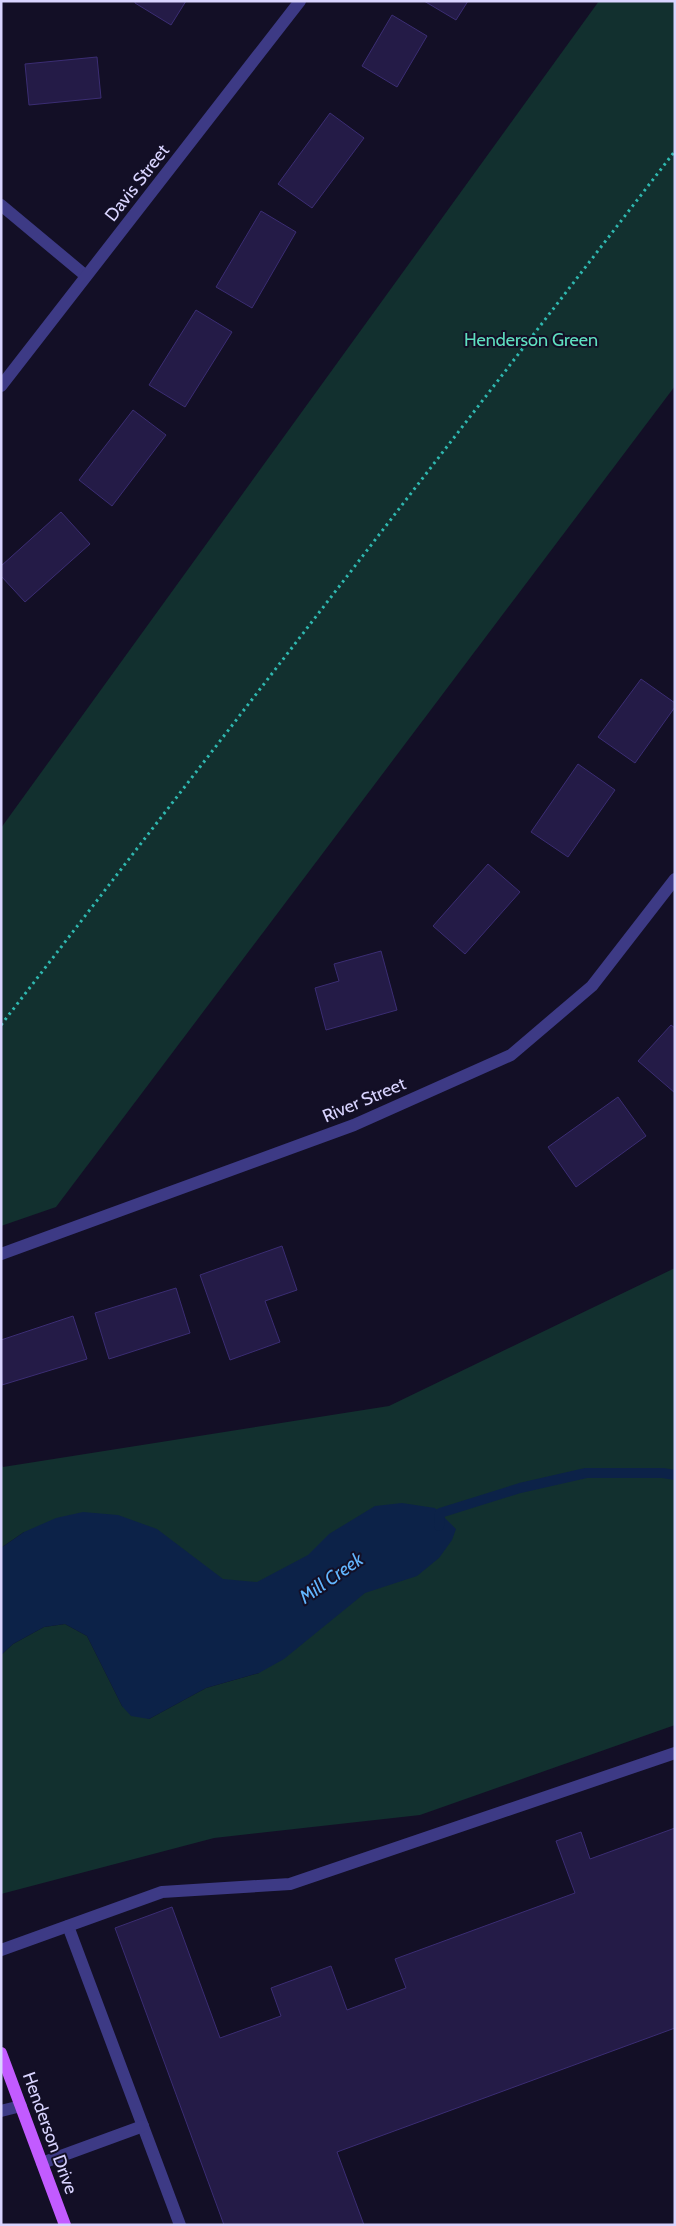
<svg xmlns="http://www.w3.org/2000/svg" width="676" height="2226" font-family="Cabin,sans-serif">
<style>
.green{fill:#12302f}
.water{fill:#0c2248}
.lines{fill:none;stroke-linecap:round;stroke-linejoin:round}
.stream{stroke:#0c2248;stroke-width:10}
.building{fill:#241b47;stroke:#3b2d73}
.path{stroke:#2fb8b0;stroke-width:3;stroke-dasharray:2.5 4;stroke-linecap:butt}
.minor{stroke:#3d3a85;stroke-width:12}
.major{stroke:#c25bff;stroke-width:12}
.labels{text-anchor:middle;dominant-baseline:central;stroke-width:4;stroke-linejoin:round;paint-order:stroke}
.street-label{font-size:18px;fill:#d9d4ff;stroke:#130f26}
.park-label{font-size:18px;fill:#5fe0c0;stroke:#130f26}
.water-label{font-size:19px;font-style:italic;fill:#62b6ff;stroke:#130f26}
</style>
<rect width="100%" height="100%" fill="#130f26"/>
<g class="green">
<polygon points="599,1 675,1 675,386 56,1207 1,1226 1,828"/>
<polygon points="675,1268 675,1725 420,1815 214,1838 1,1894 1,1655 13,1644 44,1627 65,1624 87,1636 122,1706 149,1719 206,1688 259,1673 24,1532 1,1548 1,1463 3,1467 389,1406"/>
</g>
<polygon class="water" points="402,1503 435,1508 456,1529 452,1540 439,1558 417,1576 365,1593 284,1659 259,1673 206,1688 149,1719 131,1716 122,1706 87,1636 65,1624 44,1627 13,1644 1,1655 1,1548 24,1532 56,1518 83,1512 118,1515 157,1529 223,1579 257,1582 308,1555 329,1534 375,1506"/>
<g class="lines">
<polyline class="stream" points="439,1526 440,1513 520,1488 586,1473 663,1473 675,1475"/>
</g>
<g class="building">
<polygon points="135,1 186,1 171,25 135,3"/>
<polygon points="424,1 468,1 456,20"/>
<polygon points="392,15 427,36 397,87 362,66"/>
<polygon points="97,57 101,98 29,105 25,64"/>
<polygon points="330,113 364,138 312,208 278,184"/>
<polygon points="261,211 296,232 252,308 216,287"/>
<polygon points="196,310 232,332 185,407 149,385"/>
<polygon points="133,410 166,435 112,506 79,480"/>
<polygon points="61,512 90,544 25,602 1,576 1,566"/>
<polygon points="641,679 675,703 675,707 635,763 598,737"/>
<polygon points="578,764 615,790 568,857 531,832"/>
<polygon points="488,864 520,892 465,954 433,926"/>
<polygon points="381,951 397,1010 326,1030 315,988 339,981 334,964"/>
<polygon points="671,1025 675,1028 675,1093 638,1061"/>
<polygon points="618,1097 646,1136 576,1187 548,1147"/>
<polygon points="282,1246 297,1290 265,1301 280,1342 230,1360 200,1275"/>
<polygon points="176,1288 190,1333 109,1359 95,1313"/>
<polygon points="73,1316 87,1359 2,1385 1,1340"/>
<polygon points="675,1828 675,2028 337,2152 364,2225 224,2225 115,1928 172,1907 220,2038 281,2016 271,1988 331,1966 347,2010 406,1988 395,1959 575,1893 556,1841 581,1832 590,1859"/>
</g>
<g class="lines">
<polyline class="path" points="1,1025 675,151"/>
<g class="minor">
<polyline points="1,205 86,276"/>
<polyline points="1,386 300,1"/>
<polyline points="1,1254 354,1125 511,1055 592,986 675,879"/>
<polyline points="68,1926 180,2225"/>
<polyline points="1,1950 162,1892 290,1884 675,1753"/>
<polyline points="1,2111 21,2106"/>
<polyline points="42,2163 143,2126"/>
</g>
<polyline class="major" points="1,2053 65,2225"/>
</g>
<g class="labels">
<g class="street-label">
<text transform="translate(137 183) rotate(-52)">Davis Street</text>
<text transform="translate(364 1100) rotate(-23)">River Street</text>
<text transform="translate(50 2133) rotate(70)">Henderson Drive</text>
</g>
<g class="park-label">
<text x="531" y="340">Henderson Green</text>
</g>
<g class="water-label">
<text transform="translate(331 1578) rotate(-35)">Mill Creek</text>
</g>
</g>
<rect width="676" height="2226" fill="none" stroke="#d9d4ff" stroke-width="5"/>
</svg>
